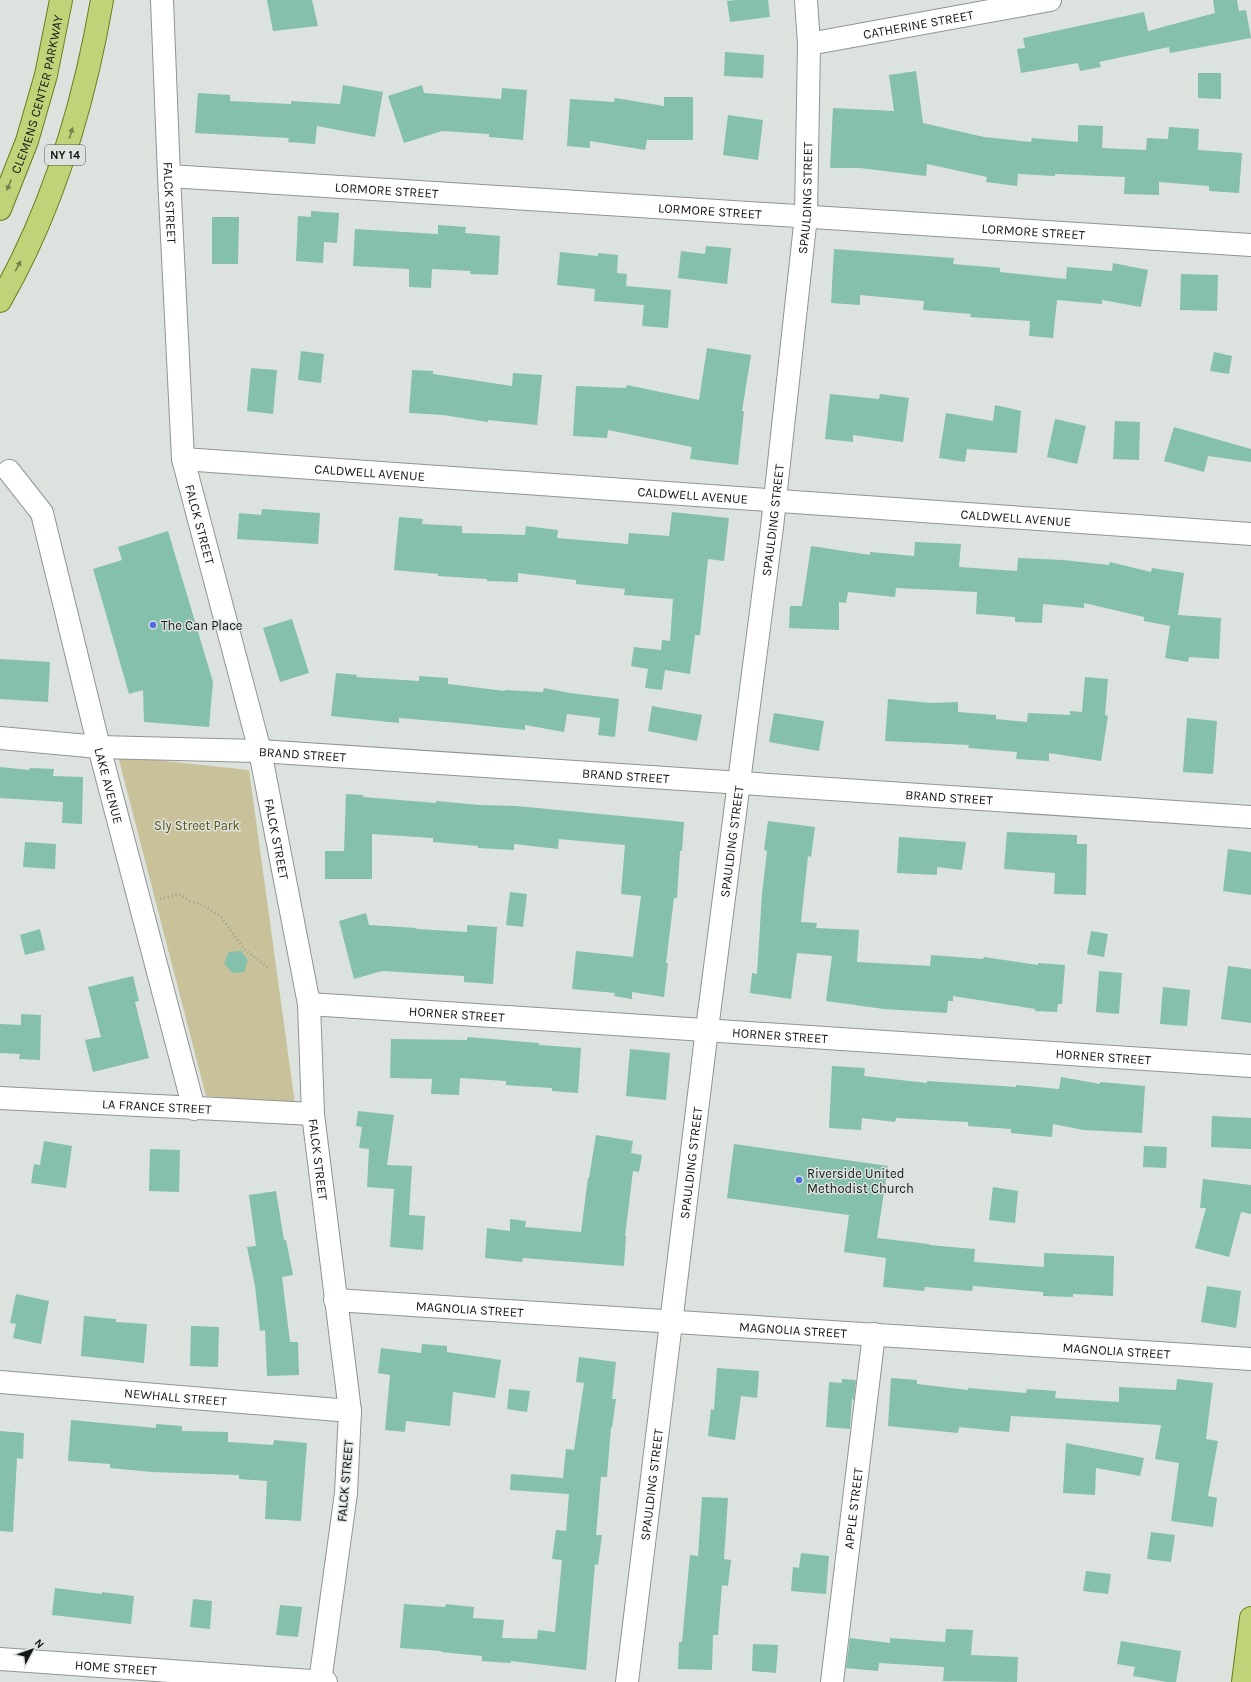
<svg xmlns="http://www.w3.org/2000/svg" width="1251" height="1682" font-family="Karla,sans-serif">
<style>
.green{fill:#c9c199}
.building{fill:#84c0ac}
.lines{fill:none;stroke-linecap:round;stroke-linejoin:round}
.minor-casing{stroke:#909590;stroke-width:24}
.major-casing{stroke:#687e1c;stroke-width:24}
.path{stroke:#999d99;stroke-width:2.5;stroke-dasharray:1 3;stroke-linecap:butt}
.minor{stroke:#fff;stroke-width:22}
.major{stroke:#bfd379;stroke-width:22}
.oneway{fill:#737f4c}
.poi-dot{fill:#506ee2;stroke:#dce2dd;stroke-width:1.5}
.labels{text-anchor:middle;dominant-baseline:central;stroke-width:3;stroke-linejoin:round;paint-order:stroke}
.shield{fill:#dce2dd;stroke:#515552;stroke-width:1}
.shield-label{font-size:12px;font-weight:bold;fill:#161816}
.street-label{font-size:13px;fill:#161816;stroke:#dce2dd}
.poi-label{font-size:13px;fill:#161816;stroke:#dce2dd;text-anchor:start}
.park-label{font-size:13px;fill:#5d5115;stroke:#dce2dd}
</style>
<rect width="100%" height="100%" fill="#dce2dd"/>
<polygon class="green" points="118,756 249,770 295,1104 206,1096"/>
<g class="building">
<polygon points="267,0 312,0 318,26 273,31"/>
<polygon points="736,0 768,0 770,17 730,22 727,1"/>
<polygon points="1213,0 1237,0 1239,11 1246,10 1251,38 1170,53 1169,47 1099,62 1101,67 1080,71 1078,63 1021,73 1017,49 1025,48 1023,38 1144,12 1148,31 1215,13"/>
<polygon points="725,52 764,55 763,78 724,76"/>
<polygon points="916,71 923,123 984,137 1031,142 1032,138 1078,142 1078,125 1103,126 1102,148 1146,150 1147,138 1168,139 1169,127 1199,129 1198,150 1242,153 1239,193 1209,191 1209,186 1159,182 1159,195 1124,194 1125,177 1055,174 1055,176 1018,174 1017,186 986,182 987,177 927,164 926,176 860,168 830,168 833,108 894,111 889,75"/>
<polygon points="1198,73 1221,73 1221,99 1198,98"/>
<polygon points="343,85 383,92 375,137 317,126 315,144 288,142 289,138 195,133 198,93 230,95 230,101 291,104 291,101 340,104"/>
<polygon points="422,85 424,93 501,99 502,88 527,90 523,140 489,137 489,134 442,131 404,143 388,96"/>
<polygon points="664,97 693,97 693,140 647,140 645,150 590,141 590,148 567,146 570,99 614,102 615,98 664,106"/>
<polygon points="728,115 763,120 758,160 723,155"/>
<polygon points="311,211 339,213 337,243 324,242 323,263 296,261 298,216 311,217"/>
<polygon points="212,217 239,217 238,264 212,264"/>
<polygon points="438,225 466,227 465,233 500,236 498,275 470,274 471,271 432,269 431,288 409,287 409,269 353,266 355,229 438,234"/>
<polygon points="706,246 731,248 727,284 678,278 681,251 705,254"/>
<polygon points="834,249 954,258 953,264 1000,268 1000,272 1066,279 1067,267 1112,271 1113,263 1148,270 1141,307 1102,300 1102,304 1057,300 1053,338 1029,336 1030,321 970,317 971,314 923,310 924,301 860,295 860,305 831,303"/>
<polygon points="560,252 598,256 598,253 618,255 617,273 627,274 626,286 671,290 668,328 642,326 644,305 594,301 595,289 557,285"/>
<polygon points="1181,274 1218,275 1217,311 1180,310"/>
<polygon points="707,348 751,355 742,411 744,411 738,465 690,459 692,447 608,430 607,438 573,436 576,386 626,388 627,385 699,400"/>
<polygon points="301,351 324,354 321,383 298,380"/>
<polygon points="1214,352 1232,356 1229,374 1210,371"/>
<polygon points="251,368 277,370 273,414 247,411"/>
<polygon points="412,370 433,371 433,374 512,386 513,373 542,375 537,425 488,420 488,422 443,415 409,413"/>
<polygon points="830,394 879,399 880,394 909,398 903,442 853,435 853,442 825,439"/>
<polygon points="995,405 1021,411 1017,453 967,449 965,462 939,458 946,413 993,421"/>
<polygon points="1055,419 1086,426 1077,464 1047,457"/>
<polygon points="1115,421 1140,422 1139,460 1113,459"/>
<polygon points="1174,427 1251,449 1251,462 1208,456 1204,472 1164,461"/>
<polygon points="262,509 320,513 318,544 237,539 239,513 261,515"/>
<polygon points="672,512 729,518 724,561 708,559 700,635 695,635 690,674 665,670 662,690 645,688 648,669 631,666 634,647 661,650 662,640 670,641 673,599 624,595 625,589 576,584 576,580 518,573 518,582 487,581 487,579 438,576 438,574 394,570 399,517 423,519 422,524 462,526 462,533 525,535 526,526 558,530 557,538 628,544 629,533 669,536"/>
<polygon points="168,531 213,682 209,727 144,722 143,690 129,694 93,569 122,560 118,547"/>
<polygon points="915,542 961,544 959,567 1017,571 1018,558 1063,560 1109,565 1110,562 1151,572 1152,568 1184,573 1178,615 1221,618 1219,659 1189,657 1188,662 1165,658 1170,626 1144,621 1144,617 1084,603 1084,608 1043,604 1042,623 1015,622 1015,617 976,614 977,592 896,588 895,597 848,592 846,603 839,602 839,630 789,628 790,606 802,606 811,546 870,555 870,552 914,556"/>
<polygon points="292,619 309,673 280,682 263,628"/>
<polygon points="0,659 50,662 48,702 0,699"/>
<polygon points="336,673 357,675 356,677 419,681 419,676 448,678 448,684 505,691 505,690 543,692 544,688 570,693 619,699 615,737 598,735 600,718 567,714 564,732 525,725 525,730 458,723 399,718 399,723 331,716"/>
<polygon points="1085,677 1108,679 1105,715 1108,716 1101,761 1049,753 1049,761 1016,759 1017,752 968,748 969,745 885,741 888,699 931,703 958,702 958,712 996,715 996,719 1027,722 1028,713 1070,715 1070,711 1082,712"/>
<polygon points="652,706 702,715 697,741 648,731"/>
<polygon points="774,713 824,721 819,751 769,742"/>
<polygon points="1187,718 1217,721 1213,774 1183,772"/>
<polygon points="0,767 29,770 30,768 54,769 53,776 83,777 82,824 62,823 63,802 0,798"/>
<polygon points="346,794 363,795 363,797 436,803 436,801 480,805 516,806 684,822 682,851 680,851 677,898 674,898 666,963 668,963 664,997 632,992 632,999 614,996 615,993 572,989 576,951 633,957 641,896 621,894 625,845 559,839 558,849 514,844 514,850 478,848 478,846 433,842 433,838 372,834 372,879 325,879 325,851 344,851"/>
<polygon points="768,821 815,827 811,857 808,856 801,922 817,923 816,928 859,930 857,962 930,966 931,955 983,959 984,957 1038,965 1038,963 1065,965 1062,1004 1058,1004 1057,1012 1035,1011 1035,1009 953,996 953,1001 948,1001 947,1013 884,1009 826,1001 832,956 797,953 791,999 750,993 752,973 757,974 762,894 767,851 764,850"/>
<polygon points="1007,832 1077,835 1077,844 1087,844 1086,895 1054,894 1055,873 1004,869"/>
<polygon points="899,837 966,842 962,870 937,867 937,875 897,873"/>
<polygon points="25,842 56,844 55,869 23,867"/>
<polygon points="1228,849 1251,852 1251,895 1223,891"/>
<polygon points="510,892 527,894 523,927 506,925"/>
<polygon points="366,913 369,925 417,928 416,929 467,932 467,925 497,927 493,984 464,982 464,976 382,971 354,979 339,921"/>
<polygon points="40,929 45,950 25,955 20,935"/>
<polygon points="1091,931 1108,934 1104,957 1087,954"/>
<polygon points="241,951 248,960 244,972 232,973 224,963 229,952"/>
<polygon points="1228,966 1251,969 1251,1023 1221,1019"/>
<polygon points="1099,971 1122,973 1119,1014 1096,1012"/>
<polygon points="133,976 139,1001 135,1002 149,1058 93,1072 85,1040 101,1037 88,987"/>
<polygon points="1163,987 1190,990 1187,1026 1160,1024"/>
<polygon points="21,1014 41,1015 40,1060 19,1059 20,1054 0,1053 0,1024 21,1025"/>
<polygon points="467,1037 539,1043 539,1045 581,1048 578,1093 552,1091 552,1088 506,1085 506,1081 460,1078 459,1095 431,1094 432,1079 390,1078 391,1039 467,1040"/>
<polygon points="630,1049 670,1053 666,1100 626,1096"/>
<polygon points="832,1066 865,1068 864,1076 927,1083 927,1081 1016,1087 1016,1085 1059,1089 1061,1077 1100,1084 1100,1082 1145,1086 1142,1133 1084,1130 1053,1124 1052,1137 1011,1133 1011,1129 968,1126 968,1122 896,1118 895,1122 862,1118 861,1130 829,1128"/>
<polygon points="358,1111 394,1115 387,1165 412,1166 409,1215 425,1216 423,1250 390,1247 394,1189 367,1187 369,1149 359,1148 362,1127 356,1126"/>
<polygon points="1212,1116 1251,1118 1251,1149 1211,1147"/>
<polygon points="596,1135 633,1141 631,1153 642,1155 639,1172 633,1171 625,1236 626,1236 624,1266 523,1258 522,1262 485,1258 487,1228 510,1231 510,1219 526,1221 525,1227 581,1232 588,1178 589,1178"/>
<polygon points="44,1141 72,1146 66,1188 31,1183 34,1164 40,1165"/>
<polygon points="734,1144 888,1166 877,1238 929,1244 929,1245 975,1249 974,1262 1044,1267 1044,1253 1114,1256 1113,1296 1073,1294 1073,1297 1043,1296 1043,1292 973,1286 972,1291 925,1287 924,1291 883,1287 886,1258 844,1252 849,1215 727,1198"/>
<polygon points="1144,1146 1167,1147 1166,1168 1143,1167"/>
<polygon points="150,1149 180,1150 179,1192 149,1191"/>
<polygon points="1203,1179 1251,1185 1251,1214 1241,1212 1229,1257 1195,1248 1206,1208 1200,1208"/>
<polygon points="993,1187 1018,1191 1015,1223 989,1220"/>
<polygon points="276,1191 284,1240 286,1240 293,1275 282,1277 290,1342 298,1342 299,1375 267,1376 265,1330 260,1331 255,1286 247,1247 256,1246 249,1195"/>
<polygon points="1207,1286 1241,1291 1236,1328 1201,1322"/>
<polygon points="16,1294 49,1301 41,1344 13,1338 16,1324 10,1323"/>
<polygon points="84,1316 116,1319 116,1322 147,1324 144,1363 81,1356"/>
<polygon points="191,1326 219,1327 218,1367 190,1366"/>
<polygon points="422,1344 447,1346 447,1352 501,1360 495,1398 453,1392 450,1426 406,1421 405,1432 385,1430 390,1375 378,1373 381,1348 421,1353"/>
<polygon points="579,1357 616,1362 612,1399 616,1399 612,1428 611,1427 607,1477 601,1477 596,1535 602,1535 598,1565 595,1564 586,1670 511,1661 511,1663 482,1661 482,1656 441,1652 442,1651 400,1648 404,1604 445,1607 446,1604 474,1607 473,1618 504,1620 502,1638 537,1639 538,1630 555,1632 562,1560 552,1559 556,1530 566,1531 569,1494 510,1490 511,1474 563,1478 566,1449 574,1450 584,1383 576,1382"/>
<polygon points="717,1368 759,1371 757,1398 741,1396 735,1440 708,1436 711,1409 714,1410"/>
<polygon points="891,1378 917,1380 917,1384 968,1390 968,1388 1026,1393 1027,1389 1056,1391 1055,1398 1119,1402 1119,1387 1176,1390 1177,1379 1213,1383 1206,1439 1218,1441 1208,1496 1217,1498 1213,1527 1171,1521 1179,1463 1155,1459 1161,1425 1011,1416 1009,1432 959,1427 958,1433 888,1426"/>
<polygon points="842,1379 856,1380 854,1400 852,1399 850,1429 826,1427 829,1382 842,1383"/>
<polygon points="509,1389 530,1391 527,1412 507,1409"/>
<polygon points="71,1420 156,1428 156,1424 182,1426 182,1431 228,1432 228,1442 273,1445 274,1440 307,1443 301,1521 265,1519 267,1481 239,1479 239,1475 152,1472 110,1468 110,1464 68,1461"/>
<polygon points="0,1431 24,1433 23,1459 17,1458 13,1532 0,1531"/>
<polygon points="1066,1443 1144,1458 1140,1476 1096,1468 1095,1495 1063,1493"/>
<polygon points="702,1497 728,1498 724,1559 731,1560 728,1586 722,1585 718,1635 713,1635 712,1670 678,1669 679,1642 682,1642 690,1555 698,1556"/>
<polygon points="1151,1532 1175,1535 1171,1562 1147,1559"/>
<polygon points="801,1553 829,1556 826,1594 791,1591 793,1567 799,1568"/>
<polygon points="1086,1571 1111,1574 1108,1594 1083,1591"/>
<polygon points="55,1588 102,1594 102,1592 134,1596 131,1624 52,1615"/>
<polygon points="193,1599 212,1601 210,1629 190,1627"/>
<polygon points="280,1605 302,1607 298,1637 276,1635"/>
<polygon points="946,1629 973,1630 971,1655 1018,1657 1017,1682 943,1681 944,1667 879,1663 878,1671 846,1668 850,1638 890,1643 890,1638 945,1642"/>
<polygon points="1121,1641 1181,1651 1176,1682 1167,1682 1133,1676 1135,1667 1117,1664"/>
<polygon points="753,1644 778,1645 776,1673 752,1671"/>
</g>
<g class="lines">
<defs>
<g id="minor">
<path id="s1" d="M162,0L169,176L183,459L260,751L309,1004L313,1114L350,1411L346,1493L320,1682"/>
<path id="s2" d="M809,44L1050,0"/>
<path id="s3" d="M169,176L1251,245"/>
<path id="s4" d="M183,459L1251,534"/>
<path id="s5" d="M9,471L42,513L99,747L194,1109"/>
<path id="s6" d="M0,738L99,747L260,751L1251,817"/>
<path id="s7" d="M309,1004L1251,1066"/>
<path id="s8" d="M0,1098L313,1114"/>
<path id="s9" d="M335,1300L1251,1359"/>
<path id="s10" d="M0,1382L350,1411"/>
<path id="s11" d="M0,1659L326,1682"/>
<path id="s12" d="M627,1682L707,1029L772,527L806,216L809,44L806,0"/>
<path id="s13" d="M832,1682L874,1334"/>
</g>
<g id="major">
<path id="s14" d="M0,209L27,141L46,75L61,0"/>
<path d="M0,301C53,209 84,104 102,0"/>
<polyline points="1243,1682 1251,1618"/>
</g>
</defs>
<use href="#minor" class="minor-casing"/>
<use href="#major" class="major-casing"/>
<polyline class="path" points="160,899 179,894 190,901 203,905 221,917 244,949 270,969"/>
<use href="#minor" class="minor"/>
<use href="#major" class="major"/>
</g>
<defs><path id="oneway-solid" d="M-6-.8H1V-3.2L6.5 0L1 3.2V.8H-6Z"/></defs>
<g class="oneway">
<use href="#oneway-solid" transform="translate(71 133) rotate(-74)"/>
<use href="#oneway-solid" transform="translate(9 185) rotate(112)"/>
<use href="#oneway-solid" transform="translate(18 266) rotate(-63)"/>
</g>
<g class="poi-dot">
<circle cx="153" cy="625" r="4"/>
<circle cx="799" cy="1180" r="4"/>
</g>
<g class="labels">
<rect class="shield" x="45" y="145" width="40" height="20" rx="3"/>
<g class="shield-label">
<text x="65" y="155">NY 14</text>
</g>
<g class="street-label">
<text stroke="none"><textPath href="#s2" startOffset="111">CATHERINE STREET</textPath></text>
<text stroke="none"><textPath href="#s14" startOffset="121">CLEMENS CENTER PARKWAY</textPath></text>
<text stroke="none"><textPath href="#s3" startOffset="218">LORMORE STREET</textPath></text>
<text stroke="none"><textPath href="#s12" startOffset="1495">SPAULDING STREET</textPath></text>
<text stroke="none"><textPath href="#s1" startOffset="203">FALCK STREET</textPath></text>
<text stroke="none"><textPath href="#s3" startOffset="542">LORMORE STREET</textPath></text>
<text stroke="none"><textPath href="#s3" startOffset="866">LORMORE STREET</textPath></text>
<text stroke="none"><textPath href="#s4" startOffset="187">CALDWELL AVENUE</textPath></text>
<text stroke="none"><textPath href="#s4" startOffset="511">CALDWELL AVENUE</textPath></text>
<text stroke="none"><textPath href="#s4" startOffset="835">CALDWELL AVENUE</textPath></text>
<text stroke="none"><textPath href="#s12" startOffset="1171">SPAULDING STREET</textPath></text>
<text stroke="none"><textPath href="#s1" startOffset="527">FALCK STREET</textPath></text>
<text stroke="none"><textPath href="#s6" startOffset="303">BRAND STREET</textPath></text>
<text stroke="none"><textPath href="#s6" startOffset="627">BRAND STREET</textPath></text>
<text stroke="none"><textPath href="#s5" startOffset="334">LAKE AVENUE</textPath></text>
<text stroke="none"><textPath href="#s6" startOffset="951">BRAND STREET</textPath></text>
<text stroke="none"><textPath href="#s1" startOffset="851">FALCK STREET</textPath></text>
<text stroke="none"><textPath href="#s12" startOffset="847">SPAULDING STREET</textPath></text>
<text stroke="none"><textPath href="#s7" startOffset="148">HORNER STREET</textPath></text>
<text stroke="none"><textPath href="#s7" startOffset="472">HORNER STREET</textPath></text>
<text stroke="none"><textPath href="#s7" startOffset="796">HORNER STREET</textPath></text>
<text stroke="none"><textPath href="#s8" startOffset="157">LA FRANCE STREET</textPath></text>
<text stroke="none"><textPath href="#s1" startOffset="1175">FALCK STREET</textPath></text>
<text stroke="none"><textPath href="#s12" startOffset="523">SPAULDING STREET</textPath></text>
<text stroke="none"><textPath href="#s9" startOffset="135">MAGNOLIA STREET</textPath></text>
<text stroke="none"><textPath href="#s9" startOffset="459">MAGNOLIA STREET</textPath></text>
<text stroke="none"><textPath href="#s9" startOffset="783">MAGNOLIA STREET</textPath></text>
<text stroke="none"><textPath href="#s10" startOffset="176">NEWHALL STREET</textPath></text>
<text transform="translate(345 1481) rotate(-85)">FALCK STREET</text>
<text stroke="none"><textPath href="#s12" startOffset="199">SPAULDING STREET</textPath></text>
<text stroke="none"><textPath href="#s13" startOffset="175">APPLE STREET</textPath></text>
<text stroke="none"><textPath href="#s11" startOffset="116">HOME STREET</textPath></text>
</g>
<g class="poi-label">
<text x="161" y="625">The Can Place</text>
<text x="807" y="1173">Riverside United<tspan x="807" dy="15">Methodist Church</tspan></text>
</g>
<g class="park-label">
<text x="197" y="825">Sly Street Park</text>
</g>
</g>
<g transform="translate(32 1650) rotate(49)" stroke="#dce2dd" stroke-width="3" paint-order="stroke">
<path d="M0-3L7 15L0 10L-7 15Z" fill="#161816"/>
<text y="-6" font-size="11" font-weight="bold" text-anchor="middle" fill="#161816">N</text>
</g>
</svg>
